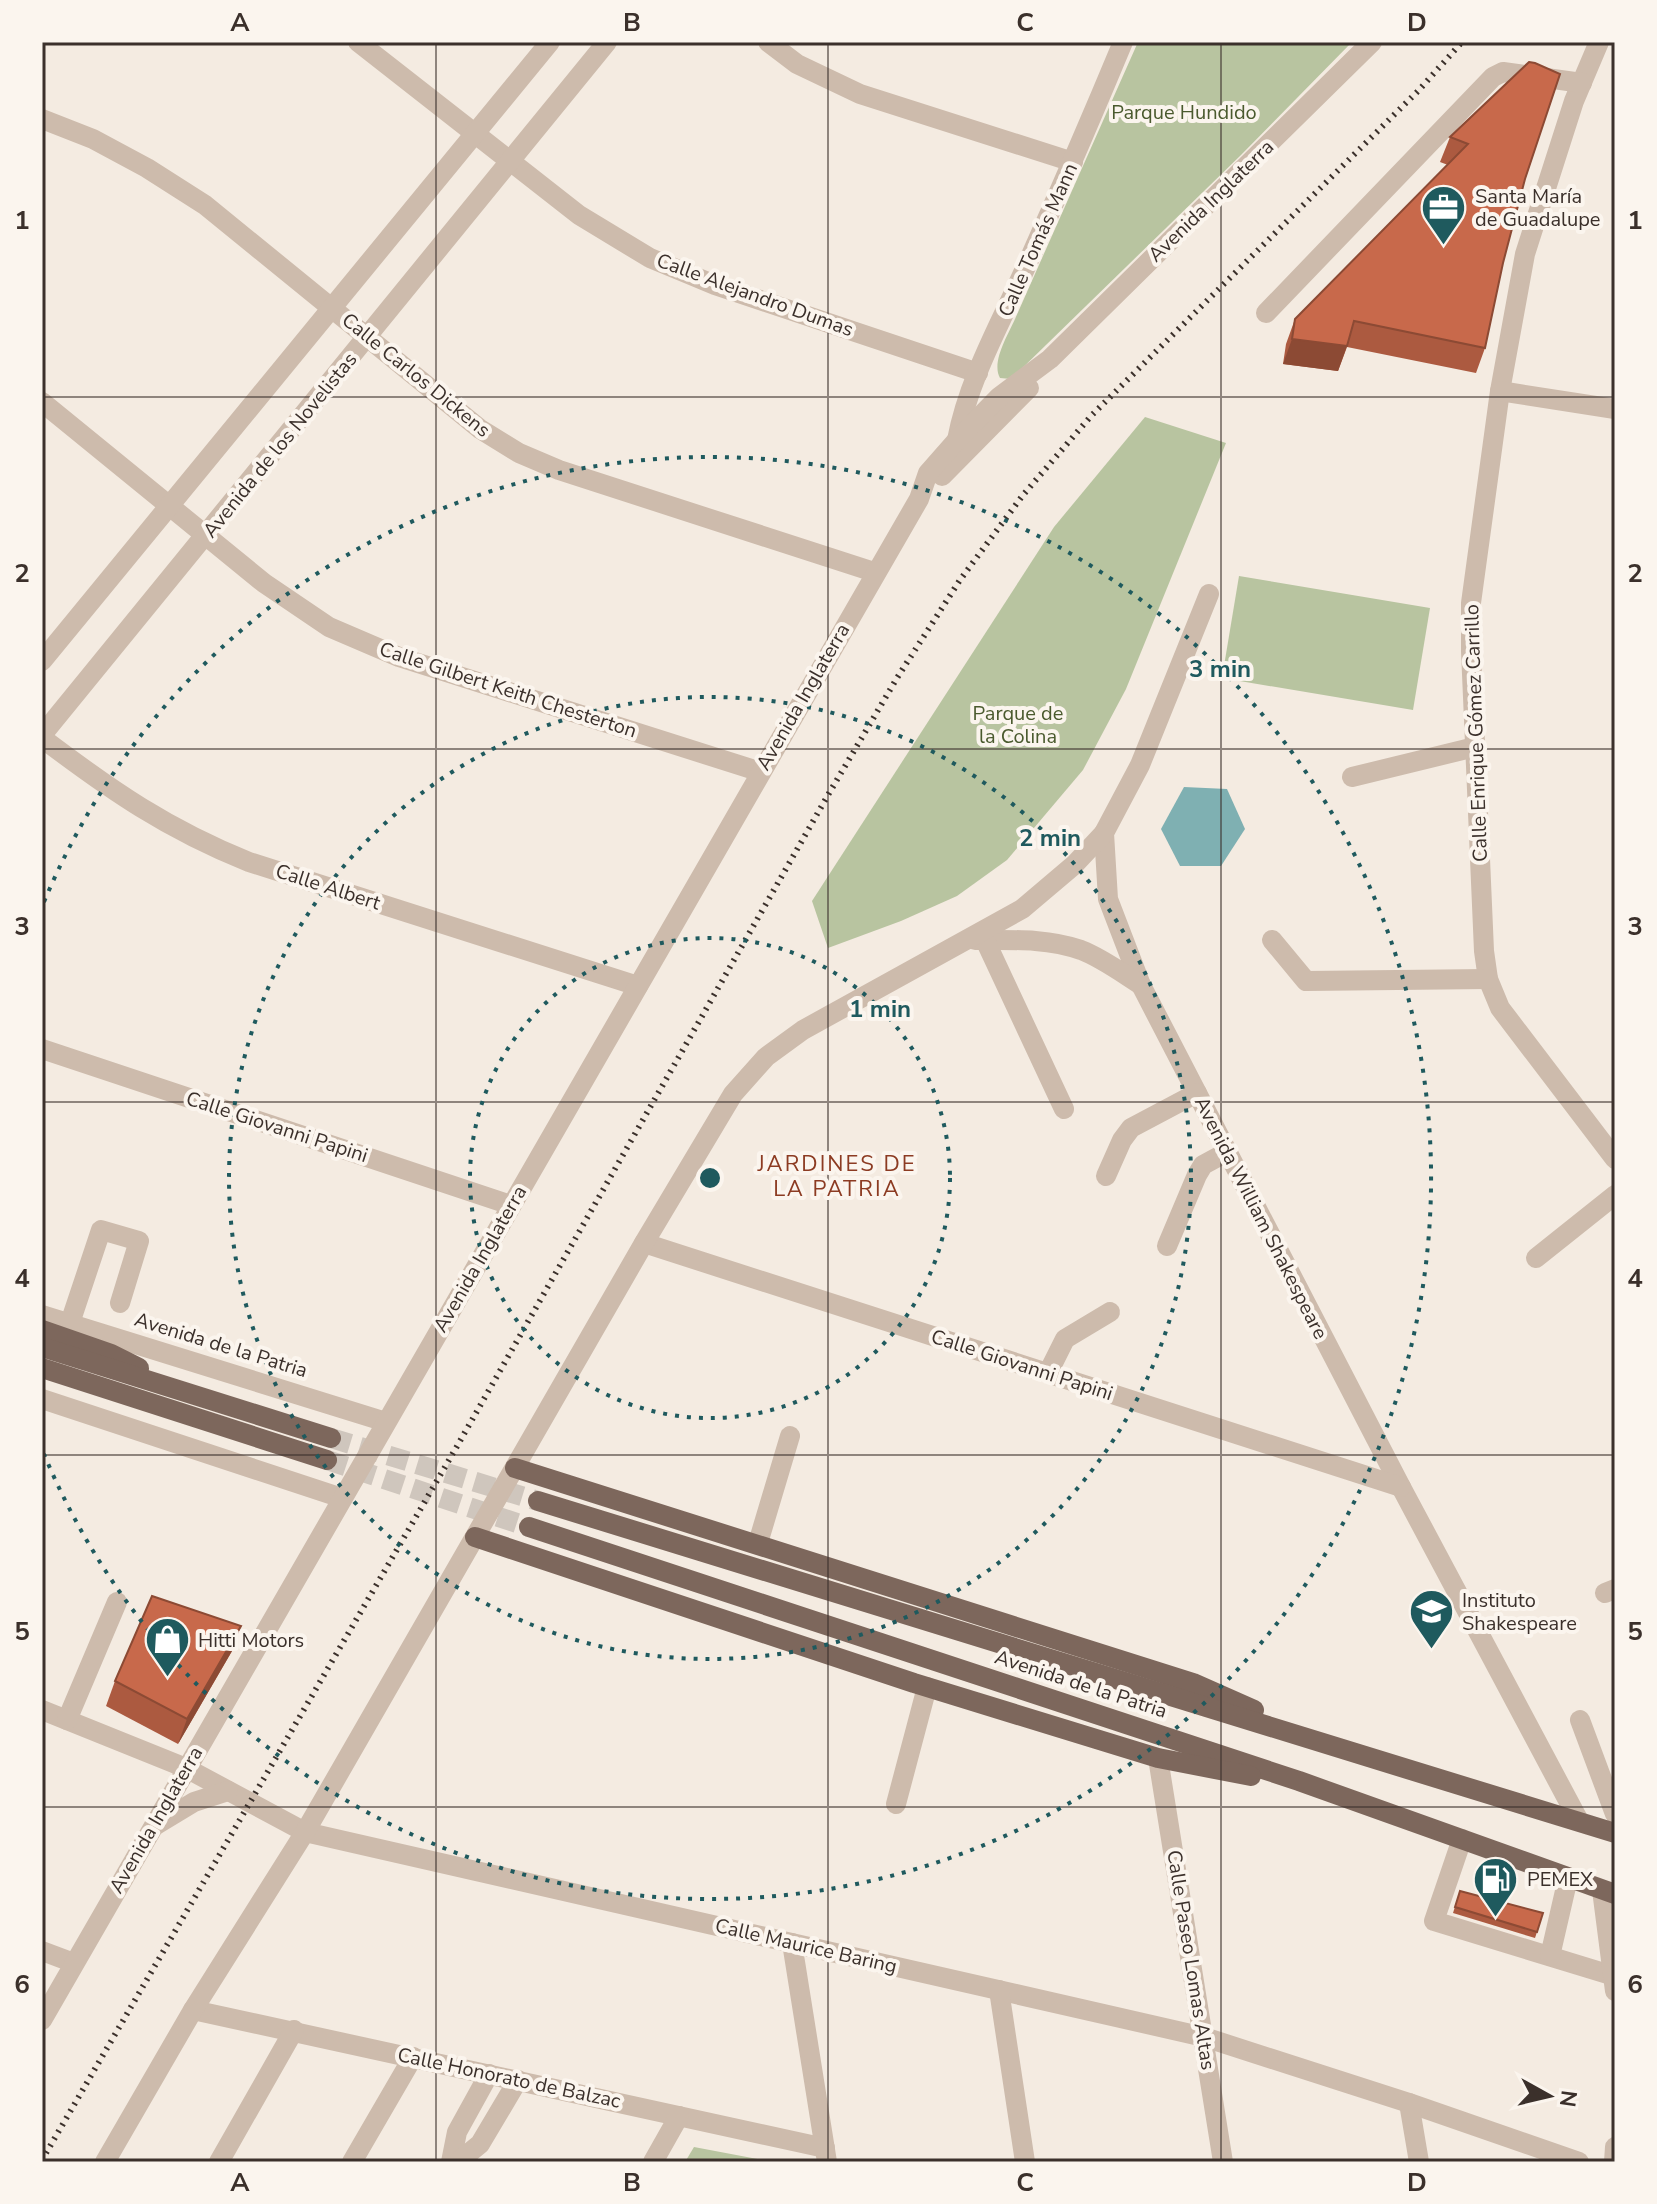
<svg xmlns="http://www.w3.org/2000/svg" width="1657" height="2204" font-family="'Nunito Sans',sans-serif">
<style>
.green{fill:#b8c4a0}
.water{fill:#7fb0b2}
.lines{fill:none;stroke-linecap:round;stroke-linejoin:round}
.major-tunnel{stroke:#cfc6bd;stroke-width:20;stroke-dasharray:20 10;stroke-linecap:butt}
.minor{stroke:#cdbbac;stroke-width:20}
.major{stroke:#7d675c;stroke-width:20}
.rail{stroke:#3b302b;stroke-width:6;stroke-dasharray:2 6;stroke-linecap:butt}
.wall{fill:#ac5a40}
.shaded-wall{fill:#8c4a34}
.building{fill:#c8694b;stroke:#8c4a34;stroke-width:2}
.grid{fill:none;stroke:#3b302b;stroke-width:2;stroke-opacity:0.55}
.ring{fill:none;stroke:#1f5a5e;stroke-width:4;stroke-dasharray:4 8}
.labels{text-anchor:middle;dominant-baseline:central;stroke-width:8;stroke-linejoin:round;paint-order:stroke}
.park-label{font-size:20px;fill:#4a5a2e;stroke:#fbf5ee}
.poi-label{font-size:20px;fill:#3b302b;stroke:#fbf5ee;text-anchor:start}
.street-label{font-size:20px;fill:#3b302b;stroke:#fbf5ee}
.neighbourhood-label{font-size:22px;letter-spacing:2px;fill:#8c3b22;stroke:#fbf5ee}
.centre{fill:#1f5a5e;stroke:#fbf5ee;stroke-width:4}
.ring-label{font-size:24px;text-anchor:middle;font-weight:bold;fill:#1f5a5e;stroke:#fbf5ee;stroke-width:8;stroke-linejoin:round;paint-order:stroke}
.neatline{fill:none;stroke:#3b302b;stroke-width:3}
.grid-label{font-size:26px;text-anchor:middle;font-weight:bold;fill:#3b302b}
</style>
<rect width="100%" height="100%" fill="#f4ebe1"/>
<g class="green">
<path d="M1138,42H1352L1241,155L1011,379L1000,378C991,362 1008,335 1015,319Z"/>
<polygon points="1145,417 1226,443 1126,689 1083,770 1007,860 957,896 901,921 828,948 812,901 1054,527"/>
<polygon points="1239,576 1430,608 1413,710 1222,678"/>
<polygon points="694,2147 774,2162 685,2162"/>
</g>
<polygon class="water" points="1184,787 1227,789 1245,829 1221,866 1180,866 1161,829"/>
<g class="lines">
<g class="major-tunnel">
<polyline points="331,1438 538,1501"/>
<polyline points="327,1460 529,1527"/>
</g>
<g class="minor">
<polyline points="358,42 579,215 650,258 715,285 978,373"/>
<polyline points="768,42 797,64 860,94 1073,162"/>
<polyline points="1599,42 1574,101 1525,254 1500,391 1471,603 1471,651 1484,951 1488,979 1500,1008 1615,1159"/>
<polyline points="42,119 93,139 147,168 205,205 480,429 519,453 559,470 874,572"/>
<polyline points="1266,313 1493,77 1503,72 1582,83"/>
<polyline points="1500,391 1615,409"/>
<polyline points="42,402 264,583 329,627 399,657 761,772"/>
<path d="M957,440C968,381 999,326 1024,271C1058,195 1091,119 1123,42"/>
<polyline points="942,476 1029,388"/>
<polyline points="1209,594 1140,765 1104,833 1108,899 1141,985 1401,1487 1579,1821"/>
<polyline points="42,661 550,42"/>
<polyline points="42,735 607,42"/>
<path d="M42,738C112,791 167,829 249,862L638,986"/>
<polyline points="1352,777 1475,747"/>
<path d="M975,940C1011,940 1047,938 1081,950C1102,958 1122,973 1141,985"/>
<polyline points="985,940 1064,1109"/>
<polyline points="1272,940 1306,981 1488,979"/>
<polyline points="42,1049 511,1205"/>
<polyline points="1106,1176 1122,1140 1131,1128 1197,1093"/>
<polyline points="644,1243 1401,1487"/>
<polyline points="1167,1246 1197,1175 1203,1165 1227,1152"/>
<polyline points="1536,1258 1615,1195"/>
<polyline points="42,1315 386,1422"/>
<polyline points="70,1323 101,1230 139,1241 120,1303"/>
<polyline points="1048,1373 1065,1339 1110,1312"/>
<polyline points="42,1399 342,1498"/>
<polyline points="758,1543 790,1436"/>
<polyline points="1605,1593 1615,1589"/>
<polyline points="42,1710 186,1768 305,1832 1204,2037 1409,2103 1579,2162"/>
<polyline points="67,1720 117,1602"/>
<polyline points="1580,1720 1615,1814"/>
<polyline points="1158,1758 1223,2162"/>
<polyline points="896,1804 927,1687"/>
<polyline points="156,1825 194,1802 228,1791"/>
<polyline points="1462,1839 1434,1921 1614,1976"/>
<polyline points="1602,1890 1615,1991"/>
<polyline points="792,1943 827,2162"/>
<polyline points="42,1951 74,1963"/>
<polyline points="1550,1956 1568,1878"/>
<polyline points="999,1990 1025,2162"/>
<polyline points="193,2010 825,2148"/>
<polyline points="42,2020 919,499 928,473 957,440 999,397 1050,359 1372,42"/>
<polyline points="1409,2103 1419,2162"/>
<polyline points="105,2162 193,2010 305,1832 644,1243 733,1094 766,1057 803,1030 1022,909 1074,865 1104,833"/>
<polyline points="219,2162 294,2030"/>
<polyline points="352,2162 413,2057"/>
<polyline points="451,2162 457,2132 489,2074"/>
<polyline points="458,2162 480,2144 518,2080"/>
<polyline points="653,2162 679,2116"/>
<polyline points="1614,2162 1615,2147"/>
</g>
<g class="major">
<polyline points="42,1330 111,1354 139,1368"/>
<polyline points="42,1347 331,1438"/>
<polyline points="42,1368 327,1460"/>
<polyline points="515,1468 1193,1683 1254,1710"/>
<polyline points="538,1501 1615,1833"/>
<polyline points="529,1527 1299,1781 1615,1894"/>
<polyline points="475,1537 914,1683 1158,1758 1251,1776"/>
</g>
<polyline class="rail" points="42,2160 456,1448 828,795 897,678 960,580 1023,495 1091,416 1419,90 1462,42"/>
</g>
<g class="wall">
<polygon points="1529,62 1525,179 1503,263 1485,348 1476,373 1347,347 1338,371 1283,364 1286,344 1295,319 1448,165 1440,162 1450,137"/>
<polygon points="232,1651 178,1744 106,1706 115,1681"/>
<polygon points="1460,1891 1537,1932 1535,1938 1453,1913"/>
</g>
<g class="shaded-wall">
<polygon points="1292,339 1347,346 1338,371 1283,364"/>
<polygon points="241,1626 232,1651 178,1744 187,1719"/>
</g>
<g class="building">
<polygon points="1529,62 1535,63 1560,74 1525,179 1503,263 1485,348 1354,321 1347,346 1292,339 1295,319 1468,144 1450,137"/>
<polygon points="152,1596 241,1626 187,1719 115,1681"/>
<polygon points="1460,1891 1543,1913 1537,1932 1455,1907"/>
</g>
<path class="grid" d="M436,42V2162M828,42V2162M1221,42V2162M42,397H1615M42,749H1615M42,1102H1615M42,1455H1615M42,1807H1615"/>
<g class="ring">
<circle cx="710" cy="1178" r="240"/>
<circle cx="710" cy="1178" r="481"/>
<path d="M44 902A721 721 0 1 1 44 1454"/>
</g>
<defs>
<symbol id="office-pin" viewBox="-11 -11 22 30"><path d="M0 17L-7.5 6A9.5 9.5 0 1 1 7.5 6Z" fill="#1f5a5e" stroke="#fbf5ee"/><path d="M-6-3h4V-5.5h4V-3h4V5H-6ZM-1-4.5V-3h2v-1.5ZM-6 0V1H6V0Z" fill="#fff"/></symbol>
<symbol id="school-pin" viewBox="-11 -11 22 30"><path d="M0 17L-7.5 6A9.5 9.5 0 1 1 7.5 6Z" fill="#1f5a5e" stroke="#fbf5ee"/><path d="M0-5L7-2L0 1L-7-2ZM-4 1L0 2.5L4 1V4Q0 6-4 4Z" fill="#fff"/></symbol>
<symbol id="shop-pin" viewBox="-11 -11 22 30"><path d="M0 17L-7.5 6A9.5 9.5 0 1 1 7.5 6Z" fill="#1f5a5e" stroke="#fbf5ee"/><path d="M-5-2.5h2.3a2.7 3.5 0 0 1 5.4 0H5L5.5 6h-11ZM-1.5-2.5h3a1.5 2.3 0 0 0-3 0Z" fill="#fff"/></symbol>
<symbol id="fuel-pin" viewBox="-11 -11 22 30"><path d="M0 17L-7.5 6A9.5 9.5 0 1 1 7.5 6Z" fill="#1f5a5e" stroke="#fbf5ee"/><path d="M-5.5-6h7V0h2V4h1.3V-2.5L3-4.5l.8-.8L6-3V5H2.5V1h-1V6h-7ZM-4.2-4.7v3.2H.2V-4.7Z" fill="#fff"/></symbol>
</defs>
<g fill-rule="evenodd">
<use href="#office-pin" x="1418" y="182" width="51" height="69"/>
<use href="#school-pin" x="1406" y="1586" width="51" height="69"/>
<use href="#shop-pin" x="142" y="1614" width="51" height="69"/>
<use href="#fuel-pin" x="1470" y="1854" width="51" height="69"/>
</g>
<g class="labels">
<g class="park-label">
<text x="1184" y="112">Parque Hundido</text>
<text x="1018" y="713">Parque de<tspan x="1018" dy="23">la Colina</tspan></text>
</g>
<g class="poi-label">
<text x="1475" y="196">Santa María<tspan x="1475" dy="23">de Guadalupe</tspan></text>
<text x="1462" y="1600">Instituto<tspan x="1462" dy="23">Shakespeare</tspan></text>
<text x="198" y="1640">Hitti Motors</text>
<text x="1527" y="1879">PEMEX</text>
</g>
<g class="street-label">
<text transform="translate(1211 201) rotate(-44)">Avenida Inglaterra</text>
<text transform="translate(1038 240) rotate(-66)">Calle Tomás Mann</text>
<text transform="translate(755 295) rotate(20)">Calle Alejandro Dumas</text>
<text transform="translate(416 375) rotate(39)">Calle Carlos Dickens</text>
<text transform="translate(280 445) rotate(-51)">Avenida de los Novelistas</text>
<text transform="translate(508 690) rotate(18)">Calle Gilbert Keith Chesterton</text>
<text transform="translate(803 697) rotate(-60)">Avenida Inglaterra</text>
<text transform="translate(1476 733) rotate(-92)">Calle Enrique Gómez Carrillo</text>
<text transform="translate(328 887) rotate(18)">Calle Albert</text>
<text transform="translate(277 1127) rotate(18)">Calle Giovanni Papini</text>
<text transform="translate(1261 1218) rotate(63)">Avenida William Shakespeare</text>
<text transform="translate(480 1259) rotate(-60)">Avenida Inglaterra</text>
<text transform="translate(221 1345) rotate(17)">Avenida de la Patria</text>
<text transform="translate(1022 1365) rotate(18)">Calle Giovanni Papini</text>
<text transform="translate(1081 1684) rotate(18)">Avenida de la Patria</text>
<text transform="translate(156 1820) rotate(-60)">Avenida Inglaterra</text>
<text transform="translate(806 1946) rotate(13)">Calle Maurice Baring</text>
<text transform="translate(1191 1960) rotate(81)">Calle Paseo Lomas Altas</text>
<text transform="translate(509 2078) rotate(12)">Calle Honorato de Balzac</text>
</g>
<g class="neighbourhood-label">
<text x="837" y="1164">JARDINES DE<tspan x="837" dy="25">LA PATRIA</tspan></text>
</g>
</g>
<circle cx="710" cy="1178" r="12" class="centre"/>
<g class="ring-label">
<text x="1220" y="677">3 min</text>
<text x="1050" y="846">2 min</text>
<text x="880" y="1017">1 min</text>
</g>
<rect width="1657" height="2204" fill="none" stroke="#fbf5ee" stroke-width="88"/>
<g transform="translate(1549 2096) rotate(98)" stroke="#fbf5ee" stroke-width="6" paint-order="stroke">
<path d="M0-6L14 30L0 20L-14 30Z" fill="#3b302b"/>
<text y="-12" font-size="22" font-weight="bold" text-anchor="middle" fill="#3b302b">N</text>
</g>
<rect x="44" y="44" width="1569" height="2116" class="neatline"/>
<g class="grid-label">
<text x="240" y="31">A</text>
<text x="632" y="31">B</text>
<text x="1025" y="31">C</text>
<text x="1417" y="31">D</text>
<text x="22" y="229">1</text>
<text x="1635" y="229">1</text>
<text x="22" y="582">2</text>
<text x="1635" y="582">2</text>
<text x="22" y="935">3</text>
<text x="1635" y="935">3</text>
<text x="22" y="1287">4</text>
<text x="1635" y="1287">4</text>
<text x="22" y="1640">5</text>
<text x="1635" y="1640">5</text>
<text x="22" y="1993">6</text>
<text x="1635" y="1993">6</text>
<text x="240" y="2191">A</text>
<text x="632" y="2191">B</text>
<text x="1025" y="2191">C</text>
<text x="1417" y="2191">D</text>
</g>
</svg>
